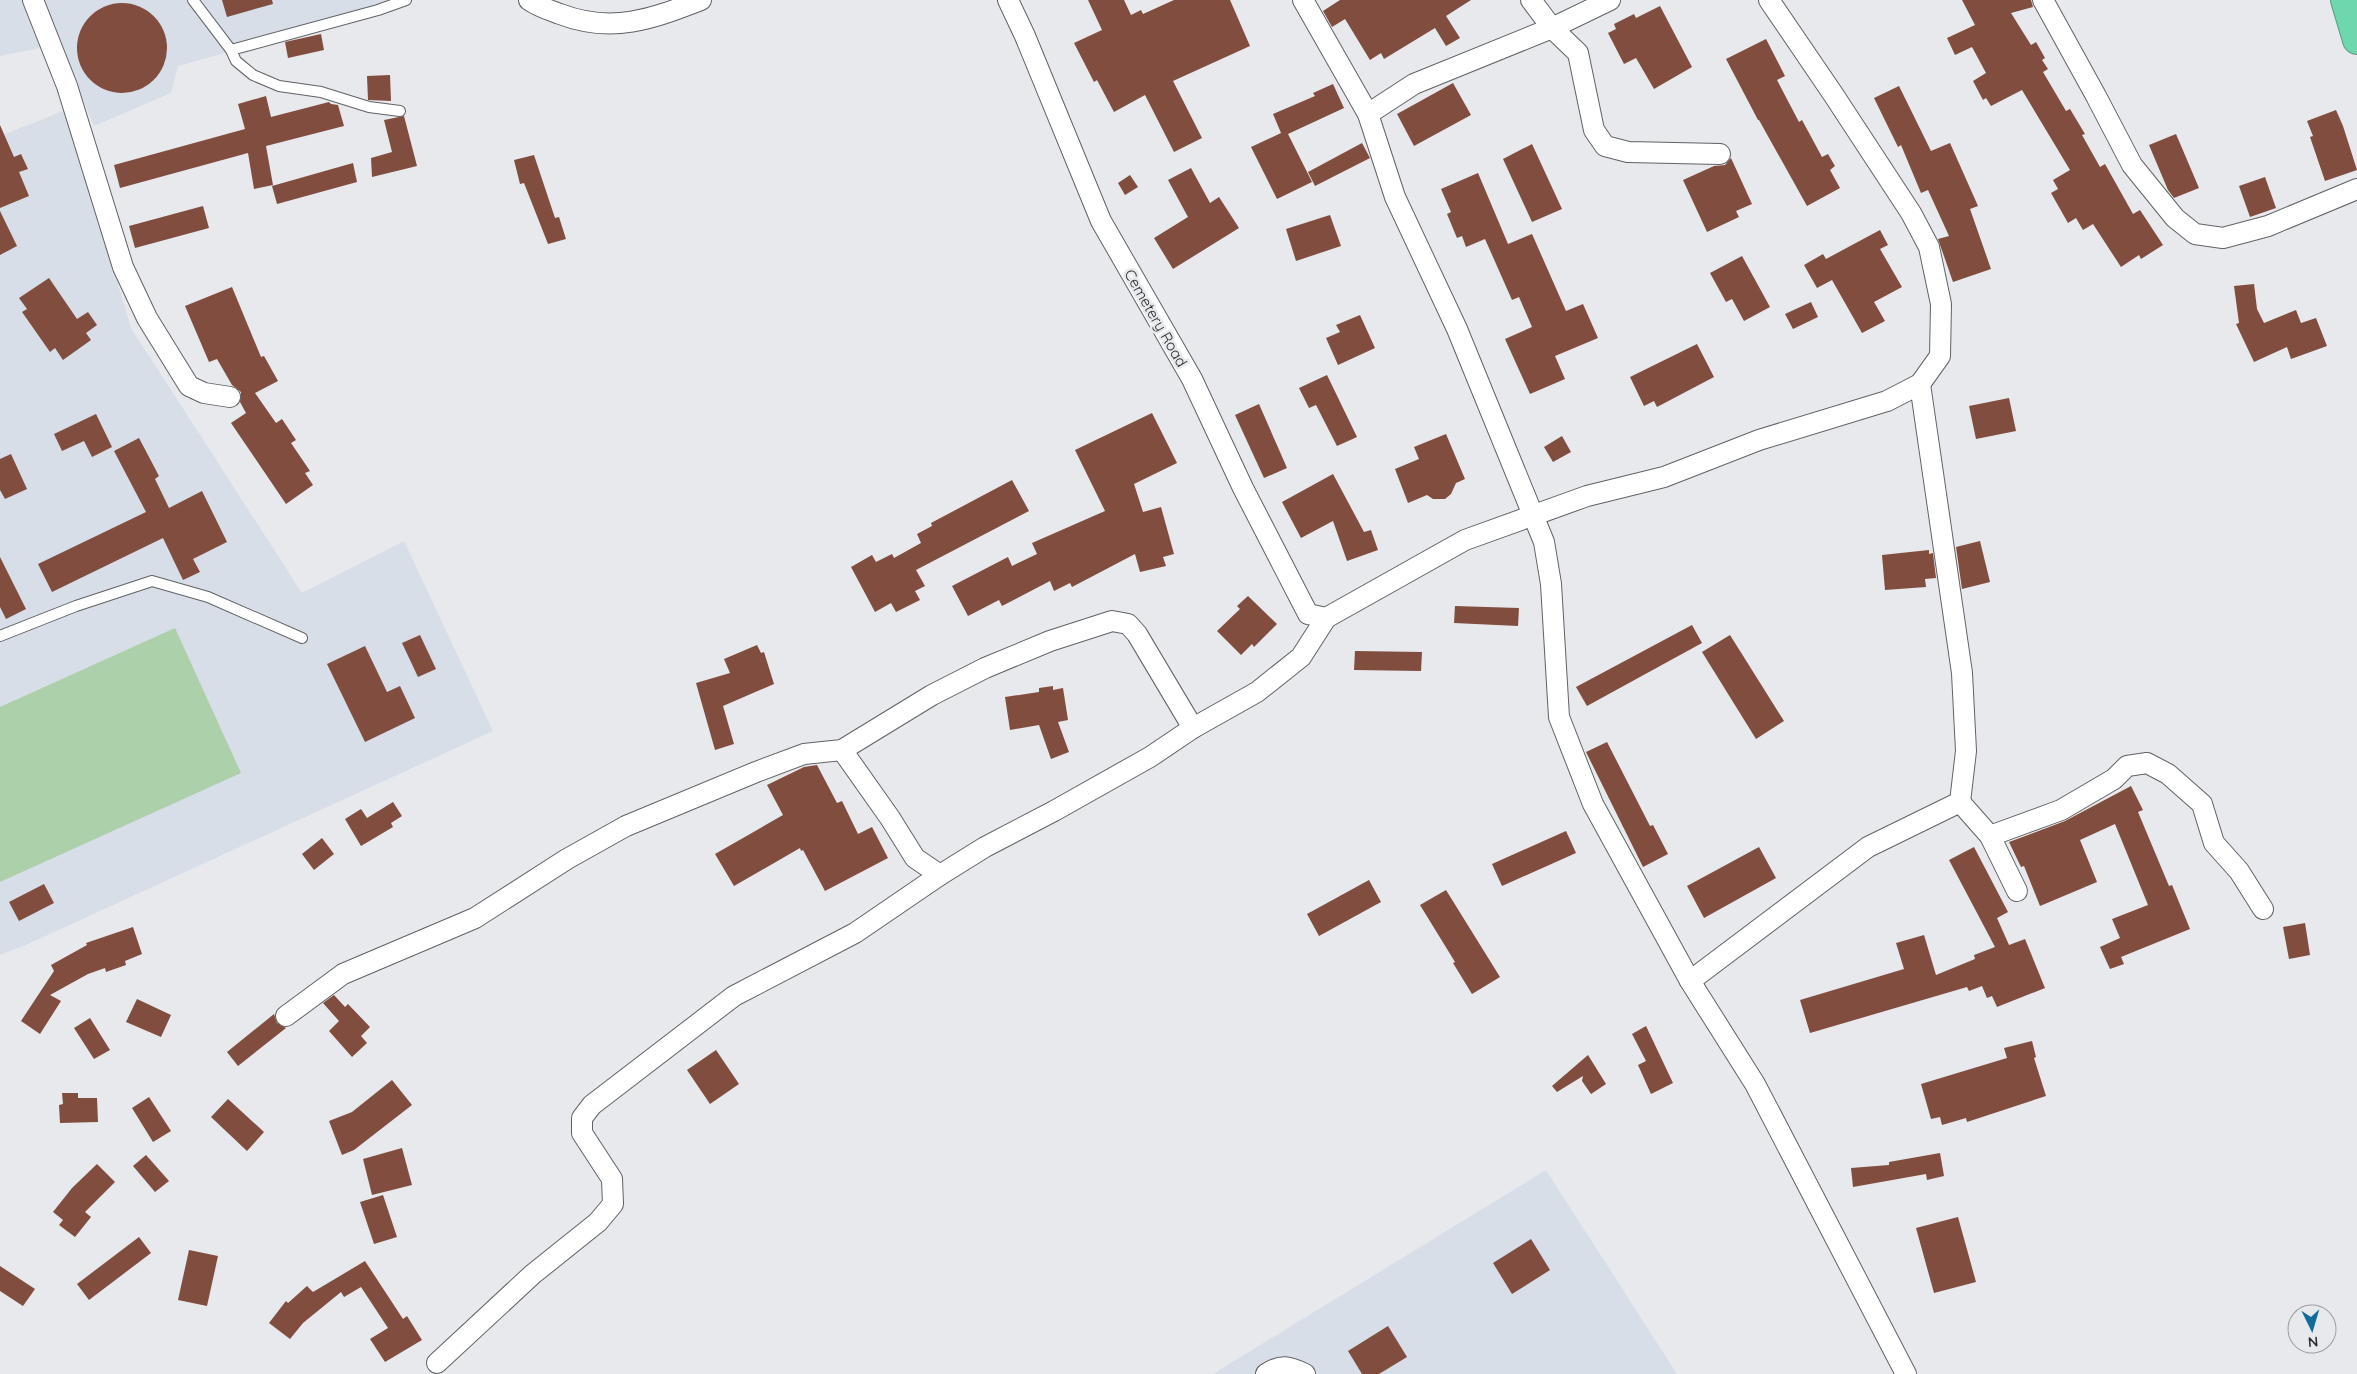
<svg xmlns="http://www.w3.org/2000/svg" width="2357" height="1374" font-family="Quicksand,sans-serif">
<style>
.built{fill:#d7dee8}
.green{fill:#acd0aa}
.building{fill:#804d3e}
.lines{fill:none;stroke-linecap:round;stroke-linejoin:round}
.lane-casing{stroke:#606264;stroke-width:12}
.street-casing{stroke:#606264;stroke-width:22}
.highway-casing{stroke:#579c81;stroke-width:30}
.lane{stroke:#fff;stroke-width:10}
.street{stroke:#fff;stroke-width:20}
.highway{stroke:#6ed7ad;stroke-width:28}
.labels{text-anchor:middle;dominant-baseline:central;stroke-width:5;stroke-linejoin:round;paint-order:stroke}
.street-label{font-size:15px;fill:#2c2d2e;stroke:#e7e9ed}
</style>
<rect width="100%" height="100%" fill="#e7e9ed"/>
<g class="built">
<polygon points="0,0 414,0 178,66 171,93 94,126 60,44 0,56"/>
<polygon points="66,110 131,328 302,593 404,541 493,731 28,944 0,955 0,136"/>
<polygon points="1546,1170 1677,1374 1213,1374"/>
</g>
<polygon class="green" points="175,628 241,773 0,882 0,707"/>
<g class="building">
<polygon points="222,0 272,0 273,4 227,17"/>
<polygon points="1088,0 1124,0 1131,15 1141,10 1143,14 1174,0 1230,0 1250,46 1173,81 1202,138 1174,152 1145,95 1114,112 1097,80 1094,82 1074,43 1102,30"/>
<polygon points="1340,0 1471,0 1446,16 1460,38 1446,46 1435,28 1384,59 1381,53 1370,60 1345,19 1332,27 1323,11"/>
<polygon points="1962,0 2031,0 2033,7 2011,13 2031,45 2036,42 2045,58 2042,60 2048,69 2043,72 2066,111 2070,109 2085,134 2082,135 2100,167 2105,164 2133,214 2140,210 2163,245 2141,259 2139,255 2121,267 2093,224 2083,230 2076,218 2068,223 2051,193 2058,189 2053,180 2070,170 2022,90 1991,106 1986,98 1983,100 1973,81 1986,73 1972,47 1955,55 1947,38 1975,25"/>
<circle cx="122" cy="48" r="45"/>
<polygon points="1660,6 1692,67 1654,89 1636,58 1624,64 1608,33 1616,29 1614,24 1634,14 1636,18"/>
<polygon points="321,34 324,50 288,58 285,42"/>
<polygon points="1766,39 1785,76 1777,80 1799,122 1802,120 1822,157 1828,154 1835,166 1830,170 1840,188 1807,206 1759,120 1758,120 1726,59"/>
<polygon points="390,75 391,101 368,100 367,76"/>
<polygon points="1453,83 1471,115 1414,146 1397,114"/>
<polygon points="1333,84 1344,108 1288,134 1312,182 1277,199 1251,147 1281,133 1273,114 1315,96 1313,93"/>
<polygon points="1899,86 1931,151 1950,143 1978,206 1970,209 1991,269 1953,282 1938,239 1949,236 1928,190 1921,193 1901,145 1898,147 1874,98"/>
<polygon points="266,96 271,117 329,102 331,104 338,105 344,126 266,146 273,185 254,189 248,153 120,188 114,165 245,129 238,104"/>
<polygon points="2336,110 2343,126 2357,170 2325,181 2310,137 2313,136 2307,121"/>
<polygon points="404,116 417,166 372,177 371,158 392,152 384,120"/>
<polygon points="0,125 14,157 21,154 28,169 19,172 29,196 0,208"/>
<polygon points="2176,134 2199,188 2174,198 2168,190 2149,145"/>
<polygon points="1362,143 1370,158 1315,186 1308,172"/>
<polygon points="1532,144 1562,209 1532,222 1503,159"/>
<polygon points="534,155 555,218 559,217 566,239 548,244 524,183 520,184 514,160"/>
<polygon points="1731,158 1752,204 1736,211 1739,217 1707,232 1683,180 1714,166 1725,165"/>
<polygon points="353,163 357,182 277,204 272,186"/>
<polygon points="1191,168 1210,203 1219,197 1239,228 1173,269 1154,238 1188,217 1168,180"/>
<polygon points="1478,173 1508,244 1532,234 1566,311 1583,304 1598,338 1555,356 1565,379 1530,394 1505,339 1532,327 1519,297 1512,300 1485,239 1466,247 1462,236 1457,238 1447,214 1451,212 1441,189"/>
<polygon points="1130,175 1138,187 1125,195 1118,183"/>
<polygon points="2265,177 2276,208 2250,217 2239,186"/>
<polygon points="203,206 209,228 135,248 129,226"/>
<polygon points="0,211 17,246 0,255"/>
<polygon points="1330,215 1341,246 1296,261 1286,229"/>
<polygon points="1880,230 1888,245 1880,249 1902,287 1874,302 1885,321 1862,333 1832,280 1817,288 1804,265 1823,254 1826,259"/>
<polygon points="1742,256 1770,307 1744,321 1732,299 1726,302 1710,273"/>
<polygon points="49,278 77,319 88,312 97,325 86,333 91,340 63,360 55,348 50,352 22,312 27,309 19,298"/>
<polygon points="2254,284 2257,309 2264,323 2296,310 2301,323 2316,318 2327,346 2291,359 2287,347 2254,362 2236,324 2239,323 2234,286"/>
<polygon points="232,287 261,357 264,356 278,381 255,393 276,423 282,419 296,440 291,443 310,471 305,473 313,485 286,504 231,423 246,413 240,402 241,392 232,385 217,359 209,362 185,306"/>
<polygon points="1811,302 1818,317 1793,329 1785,314"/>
<polygon points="1360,315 1375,348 1338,365 1326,338 1340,332 1336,325"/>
<polygon points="1697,344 1714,377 1657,407 1654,401 1644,406 1630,377"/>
<polygon points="1327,375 1357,437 1337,446 1316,405 1309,408 1299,388"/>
<polygon points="2009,398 2016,431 1976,439 1969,406"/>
<polygon points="1259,404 1287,468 1264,478 1235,415"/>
<polygon points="1152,413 1177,463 1134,484 1143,512 1161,507 1174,554 1163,557 1166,566 1140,572 1135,554 1072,587 1070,583 1054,591 1050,581 1002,606 999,600 968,616 952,586 1008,557 1012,566 1037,554 1032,543 1105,511 1075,450"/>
<polygon points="96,414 112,447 92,457 84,441 62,451 54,434"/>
<polygon points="1446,434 1465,479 1456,483 1451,494 1445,499 1433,499 1427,495 1408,503 1395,469 1419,459 1414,447"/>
<polygon points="1562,436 1571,452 1553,462 1544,447"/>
<polygon points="139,438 159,476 155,479 169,508 202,491 227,542 193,559 200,572 183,580 163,538 52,592 38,564 146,512 114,451"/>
<polygon points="11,454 27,489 5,499 0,490 0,459"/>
<polygon points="1333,474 1364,532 1371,530 1378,550 1347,561 1333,521 1301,538 1282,502"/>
<polygon points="1012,480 1029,511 916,570 925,586 915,591 920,600 896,612 891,603 875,612 851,567 872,555 876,562 892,554 894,558 921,543 917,534 932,526 931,523"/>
<polygon points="1980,541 1990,582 1962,589 1956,547"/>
<polygon points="1929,550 1929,554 1933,553 1936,578 1925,579 1926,587 1885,590 1882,555"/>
<polygon points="0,557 26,609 6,619 0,607"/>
<polygon points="1248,596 1277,624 1254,647 1252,644 1241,655 1217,631 1240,609 1237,606"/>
<polygon points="1455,606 1519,608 1518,626 1454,623"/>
<polygon points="1692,625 1702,643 1587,706 1576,687"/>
<polygon points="420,635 436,669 418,677 402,643"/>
<polygon points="1730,635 1784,721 1756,739 1702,652"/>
<polygon points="757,645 761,653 764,652 774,684 723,706 734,744 715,750 696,683 730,673 724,659"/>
<polygon points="365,646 387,692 400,686 415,718 365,742 327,664"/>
<polygon points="1355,651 1422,652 1421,671 1354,670"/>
<polygon points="1053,686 1053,690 1063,688 1068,720 1058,722 1069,752 1051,759 1039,725 1010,730 1005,697 1039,692 1039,688"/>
<polygon points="1607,742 1650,826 1653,825 1668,854 1643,867 1586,752"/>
<polygon points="817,765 837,803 842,801 858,834 872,827 888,858 825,891 803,850 801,851 800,848 734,886 715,854 783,815 767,785 804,767"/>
<polygon points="2131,786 2143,810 2138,812 2169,886 2172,885 2190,929 2121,957 2124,964 2110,969 2100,947 2120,938 2112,919 2148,905 2115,824 2080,840 2097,882 2040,906 2024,866 2021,867 2009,842 2065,821"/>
<polygon points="393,802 402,816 391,823 393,827 361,846 345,819 361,809 367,818"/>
<polygon points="1566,831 1576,853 1502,886 1492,864"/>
<polygon points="322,838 334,854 314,870 302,854"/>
<polygon points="1759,847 1776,878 1704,918 1687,886"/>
<polygon points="1974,847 2008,912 1997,918 2009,945 2025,939 2045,988 1997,1007 1992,996 1987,998 1982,986 1969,991 1967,987 1810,1033 1800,1000 1904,969 1896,943 1924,935 1936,975 1975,959 1974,955 1995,947 1949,860"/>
<polygon points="1369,880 1381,902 1319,936 1307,914"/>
<polygon points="44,884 54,903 19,921 9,902"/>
<polygon points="1446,890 1500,977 1472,994 1453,963 1455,962 1420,905"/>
<polygon points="2305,923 2310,955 2289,959 2283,927"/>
<polygon points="133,927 142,954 125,961 126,965 106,972 105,968 88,974 50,995 61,1001 40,1034 21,1021 54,971 51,965 87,945 86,943"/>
<polygon points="334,995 345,1007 348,1004 370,1027 361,1036 367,1043 352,1057 329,1031 339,1021 323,1003"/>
<polygon points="137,999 171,1015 161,1037 126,1022"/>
<polygon points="274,1014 277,1023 286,1028 238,1066 227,1052"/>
<polygon points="90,1018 110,1050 94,1059 74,1028"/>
<polygon points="1646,1026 1673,1083 1651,1094 1638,1065 1646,1061 1632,1034"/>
<polygon points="2032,1041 2036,1057 2034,1058 2046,1096 1967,1122 1966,1118 1942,1125 1940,1117 1931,1119 1921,1084 2007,1058 2004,1048"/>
<polygon points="716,1050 739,1084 710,1104 687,1070"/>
<polygon points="1588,1055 1606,1084 1591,1094 1582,1081 1583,1076 1557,1092 1552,1086"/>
<polygon points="392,1080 412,1105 354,1150 342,1155 329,1121 352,1112"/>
<polygon points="62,1093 78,1093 78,1098 97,1098 98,1122 60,1123 59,1105 63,1104"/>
<polygon points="149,1097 171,1131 153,1142 132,1108"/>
<polygon points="228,1099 264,1132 247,1151 211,1117"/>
<polygon points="402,1148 412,1185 372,1195 363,1159"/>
<polygon points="1940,1153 1944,1176 1927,1180 1926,1174 1853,1187 1851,1168 1889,1165 1889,1162"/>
<polygon points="146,1155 169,1181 155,1192 133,1166"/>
<polygon points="97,1164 115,1182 85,1212 91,1217 75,1237 59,1225 63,1220 53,1212 72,1188"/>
<polygon points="383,1195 397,1237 374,1244 360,1202"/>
<polygon points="1958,1217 1976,1282 1934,1293 1916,1228"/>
<polygon points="139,1237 151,1253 89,1300 77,1284"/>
<polygon points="1531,1239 1550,1270 1512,1294 1493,1263"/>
<polygon points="189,1250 218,1256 207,1306 178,1300"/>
<polygon points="365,1261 403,1319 407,1316 422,1340 385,1362 370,1339 388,1328 361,1287 344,1297 341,1292 303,1323 290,1339 269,1323 286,1301 288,1303 307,1286 313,1292"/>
<polygon points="0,1266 35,1289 23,1306 0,1291"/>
<polygon points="1388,1326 1407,1357 1379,1374 1362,1374 1348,1351"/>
</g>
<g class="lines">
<defs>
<g id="lane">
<polyline points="193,0 231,50 236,61 253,75 279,86 321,92 369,107 400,111"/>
<polyline points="231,50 378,10 406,0"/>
<polyline points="0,636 76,606 152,581 208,597 302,638"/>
</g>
<g id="street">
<polyline points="33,0 67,86 123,267 147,318 189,386 204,393 230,397"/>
<path d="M529,0C539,7 549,10 560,14C612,34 652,19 701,0"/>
<polyline points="1008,0 1025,36 1101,221 1192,379 1243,488 1308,614 1326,618"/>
<polyline points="1303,0 1368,114"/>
<polyline points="1531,0 1552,28 1578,53 1594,130 1605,146 1628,152 1720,154"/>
<polyline points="1610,0 1552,28 1414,84 1368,114 1395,197 1457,329 1544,542 1551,584 1559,717 1593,804 1690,981 1755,1084 1906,1374"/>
<polyline points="1769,0 1833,94 1911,213 1929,247 1941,304 1940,356 1920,384"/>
<polyline points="2043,0 2096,96 2132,165 2175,218 2195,234 2223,238 2268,226 2357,189"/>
<polyline points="842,750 890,818 915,858 940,875 985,847 1054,811 1150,757 1193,728 1257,692 1301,657 1326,618 1465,540 1587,496 1664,477 1759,440 1887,401 1920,384 1962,673 1966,751 1960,802 1868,847 1690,981"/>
<polyline points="1960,802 1990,836 2017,891"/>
<polyline points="1990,836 2061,810 2114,779 2127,766 2147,763 2168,774 2202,804 2214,843 2239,871 2263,909"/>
<polyline points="286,1016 343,974 475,918 567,859 626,826 756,772 804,754 842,750 932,695 985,668 1050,641 1112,621 1128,624 1137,634 1193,728"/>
<polyline points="437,1363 533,1274 598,1222 613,1204 612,1179 582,1133 582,1118 592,1105 734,996 855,933 940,875"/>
<path d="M1266,1374C1281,1364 1289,1366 1305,1374"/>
</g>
<polyline id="highway" points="2345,0 2357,40"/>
</defs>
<use href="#lane" class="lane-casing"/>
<use href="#street" class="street-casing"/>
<use href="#highway" class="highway-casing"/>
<use href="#lane" class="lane"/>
<use href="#street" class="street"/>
<use href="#highway" class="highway"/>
</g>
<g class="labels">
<g class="street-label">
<text transform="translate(1156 318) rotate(60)">Cemetery Road</text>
</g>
</g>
<g transform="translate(2312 1329) rotate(175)"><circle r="24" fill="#e7e9ed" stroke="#9c9ea1"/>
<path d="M0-4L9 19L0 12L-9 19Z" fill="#0f6c9b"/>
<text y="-8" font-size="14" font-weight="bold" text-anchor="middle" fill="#2c2d2e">N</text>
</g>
</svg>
